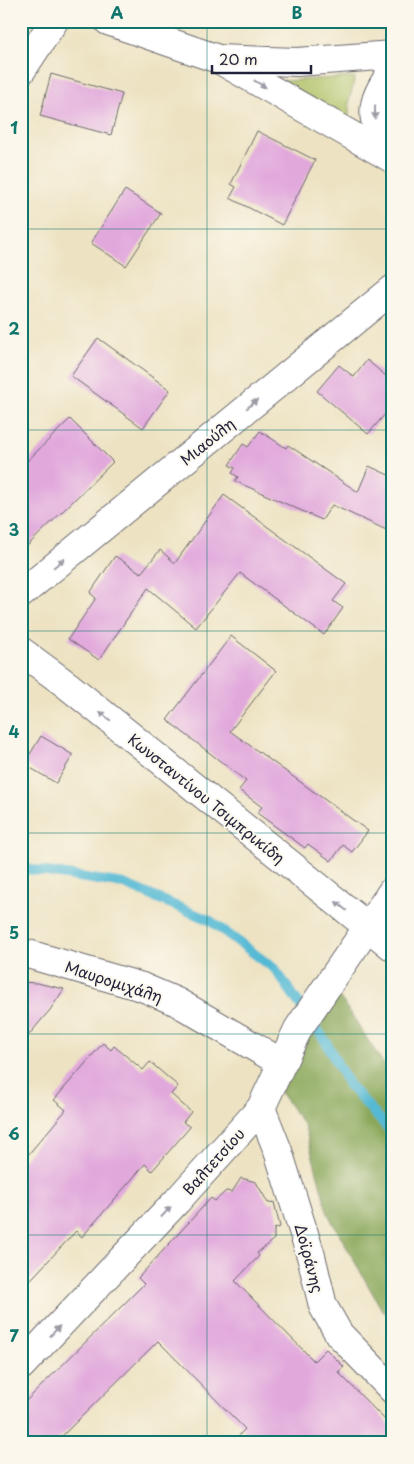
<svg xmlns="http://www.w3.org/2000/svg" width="414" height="1464" font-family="'Playpen Sans',sans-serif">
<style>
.green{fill:#aec165;stroke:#687250}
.forest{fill:#8aa75a;stroke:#56644a}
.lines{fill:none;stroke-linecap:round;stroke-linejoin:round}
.stream{stroke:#55b9d4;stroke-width:10}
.building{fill:#e1a8dc}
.street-casing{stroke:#69666b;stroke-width:30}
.secondary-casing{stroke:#69666b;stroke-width:30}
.street{stroke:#fff;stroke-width:28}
.secondary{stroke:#fff;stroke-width:28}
.oneway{fill:#9c9ca7}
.grid{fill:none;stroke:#0f766e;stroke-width:1;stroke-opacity:0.55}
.labels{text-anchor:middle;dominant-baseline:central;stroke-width:4;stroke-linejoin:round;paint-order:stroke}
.street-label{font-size:15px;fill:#22223b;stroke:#fbf7ec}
.neatline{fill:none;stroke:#0f766e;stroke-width:2}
.grid-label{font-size:16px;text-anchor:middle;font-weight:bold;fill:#0f766e}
</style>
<rect width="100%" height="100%" fill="#fbf7ec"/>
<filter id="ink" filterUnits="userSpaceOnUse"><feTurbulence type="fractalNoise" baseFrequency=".02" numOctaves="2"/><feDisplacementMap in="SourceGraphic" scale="10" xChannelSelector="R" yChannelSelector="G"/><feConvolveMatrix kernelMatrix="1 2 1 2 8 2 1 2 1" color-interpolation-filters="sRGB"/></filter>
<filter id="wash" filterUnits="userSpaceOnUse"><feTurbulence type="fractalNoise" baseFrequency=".0096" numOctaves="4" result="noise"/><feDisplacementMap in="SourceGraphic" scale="20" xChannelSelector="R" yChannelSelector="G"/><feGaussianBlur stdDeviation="1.12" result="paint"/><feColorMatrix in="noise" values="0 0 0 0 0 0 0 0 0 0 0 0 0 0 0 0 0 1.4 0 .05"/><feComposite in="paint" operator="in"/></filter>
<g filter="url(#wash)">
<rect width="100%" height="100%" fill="#ede3c3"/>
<polygon class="green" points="355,77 349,101 349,120 282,81"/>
<polygon class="forest" points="335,990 393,1078 393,1321 382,1310 328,1214 305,1127 280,1092 304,1037"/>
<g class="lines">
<polyline class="stream" points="21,868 124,884 209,920 275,969 326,1042 348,1084 393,1134"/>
</g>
<g id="blocks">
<g class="building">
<polygon points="51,74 122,94 111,135 40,116"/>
<polygon points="257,131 315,160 282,225 230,198 236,187 231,184"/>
<polygon points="125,190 161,213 126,266 91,243"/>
<polygon points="98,338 170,390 143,428 71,376"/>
<polygon points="367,360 393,382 393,405 368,434 317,391 339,365 354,377"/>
<polygon points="70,419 113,462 21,552 21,467"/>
<polygon points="260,431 286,448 288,445 358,492 369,466 393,477 393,533 332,505 322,520 235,481 238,477 232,473 235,468 229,465 243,444 248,447"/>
<polygon points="224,495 346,584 333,601 343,608 324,635 240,573 196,628 148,588 99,660 68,639 96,598 90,593 115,556 141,573 160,550 175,563"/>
<polygon points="231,636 276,671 230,731 368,831 352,852 343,845 331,861 308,844 305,848 257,813 262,807 239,790 246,781 167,720"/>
<polygon points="41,736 73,755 56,783 24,764"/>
<polygon points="21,982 37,983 64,989 50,1010 21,1044"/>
<polygon points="103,1043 111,1050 114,1046 143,1070 150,1062 178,1086 171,1094 191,1112 183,1122 190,1127 152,1171 145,1164 82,1237 76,1231 21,1290 21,1163 66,1110 54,1100"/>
<polygon points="241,1178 256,1182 268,1203 274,1202 280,1227 274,1229 274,1239 257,1253 259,1256 235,1281 314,1361 326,1349 344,1367 338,1372 393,1428 393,1443 232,1443 245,1429 158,1341 55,1443 21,1443 21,1406 144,1284 138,1278 211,1198 215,1201 226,1191 232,1192"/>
</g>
</g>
</g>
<g filter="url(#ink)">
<use href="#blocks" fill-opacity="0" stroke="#69666b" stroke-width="1"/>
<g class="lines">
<defs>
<g id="street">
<polyline points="21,71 54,21"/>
<polyline points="21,594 393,289"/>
<polyline points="21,651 67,685 393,947"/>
<polyline points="21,952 142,987 177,1002 282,1063"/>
<polyline points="261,1108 278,1151 311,1256 323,1306 339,1334 393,1390"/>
<polyline points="21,1366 177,1201 261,1108 298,1029 393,890"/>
</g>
<g id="secondary">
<polyline points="108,21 218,59 297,62 393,55"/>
<polyline points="220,60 393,159"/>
<path d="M393,71C368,102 368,123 393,153"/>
</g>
</defs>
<use href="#street" class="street-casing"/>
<use href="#secondary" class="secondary-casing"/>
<use href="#street" class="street"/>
<use href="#secondary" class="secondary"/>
</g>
<defs><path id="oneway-solid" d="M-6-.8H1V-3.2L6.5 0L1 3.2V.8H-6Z" transform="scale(1.25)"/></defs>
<g class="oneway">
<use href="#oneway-solid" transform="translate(260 84) rotate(31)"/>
<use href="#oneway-solid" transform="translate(375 112) rotate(91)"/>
<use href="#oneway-solid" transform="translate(252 404) rotate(-39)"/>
<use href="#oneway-solid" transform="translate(59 563) rotate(-39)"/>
<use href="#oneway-solid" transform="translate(105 716) rotate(-141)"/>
<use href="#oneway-solid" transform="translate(341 906) rotate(-141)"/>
<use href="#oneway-solid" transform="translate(166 1212) rotate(-47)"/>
<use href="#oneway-solid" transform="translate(55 1331) rotate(-47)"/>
</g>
</g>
<path class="grid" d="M207,21V1443M21,229H393M21,430H393M21,631H393M21,833H393M21,1034H393M21,1235H393"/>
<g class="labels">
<g class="street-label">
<text transform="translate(207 441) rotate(-39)">Μιαούλη</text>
<text transform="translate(207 798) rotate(39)">Κωνσταντίνου Τσιμπρικίδη</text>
<text transform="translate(114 981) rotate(18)">Μαυρομιχάλη</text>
<text transform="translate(213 1161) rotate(-48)">Βαλτετσίου</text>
<text transform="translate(310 1258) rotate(75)">Δοϊράνης</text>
</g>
</g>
<rect width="414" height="1464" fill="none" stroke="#fbf7ec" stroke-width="55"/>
<path d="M212 65v8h99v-8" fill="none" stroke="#22223b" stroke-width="2.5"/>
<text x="219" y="65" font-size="15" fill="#22223b" stroke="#fbf7ec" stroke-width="4" paint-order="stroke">20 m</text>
<rect x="28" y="28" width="358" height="1408" class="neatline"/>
<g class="grid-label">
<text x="117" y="19">A</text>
<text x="297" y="19">B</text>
<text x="14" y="134">1</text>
<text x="14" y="335">2</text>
<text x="14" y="536">3</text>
<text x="14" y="738">4</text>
<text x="14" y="939">5</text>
<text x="14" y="1140">6</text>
<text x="14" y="1342">7</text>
</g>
</svg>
